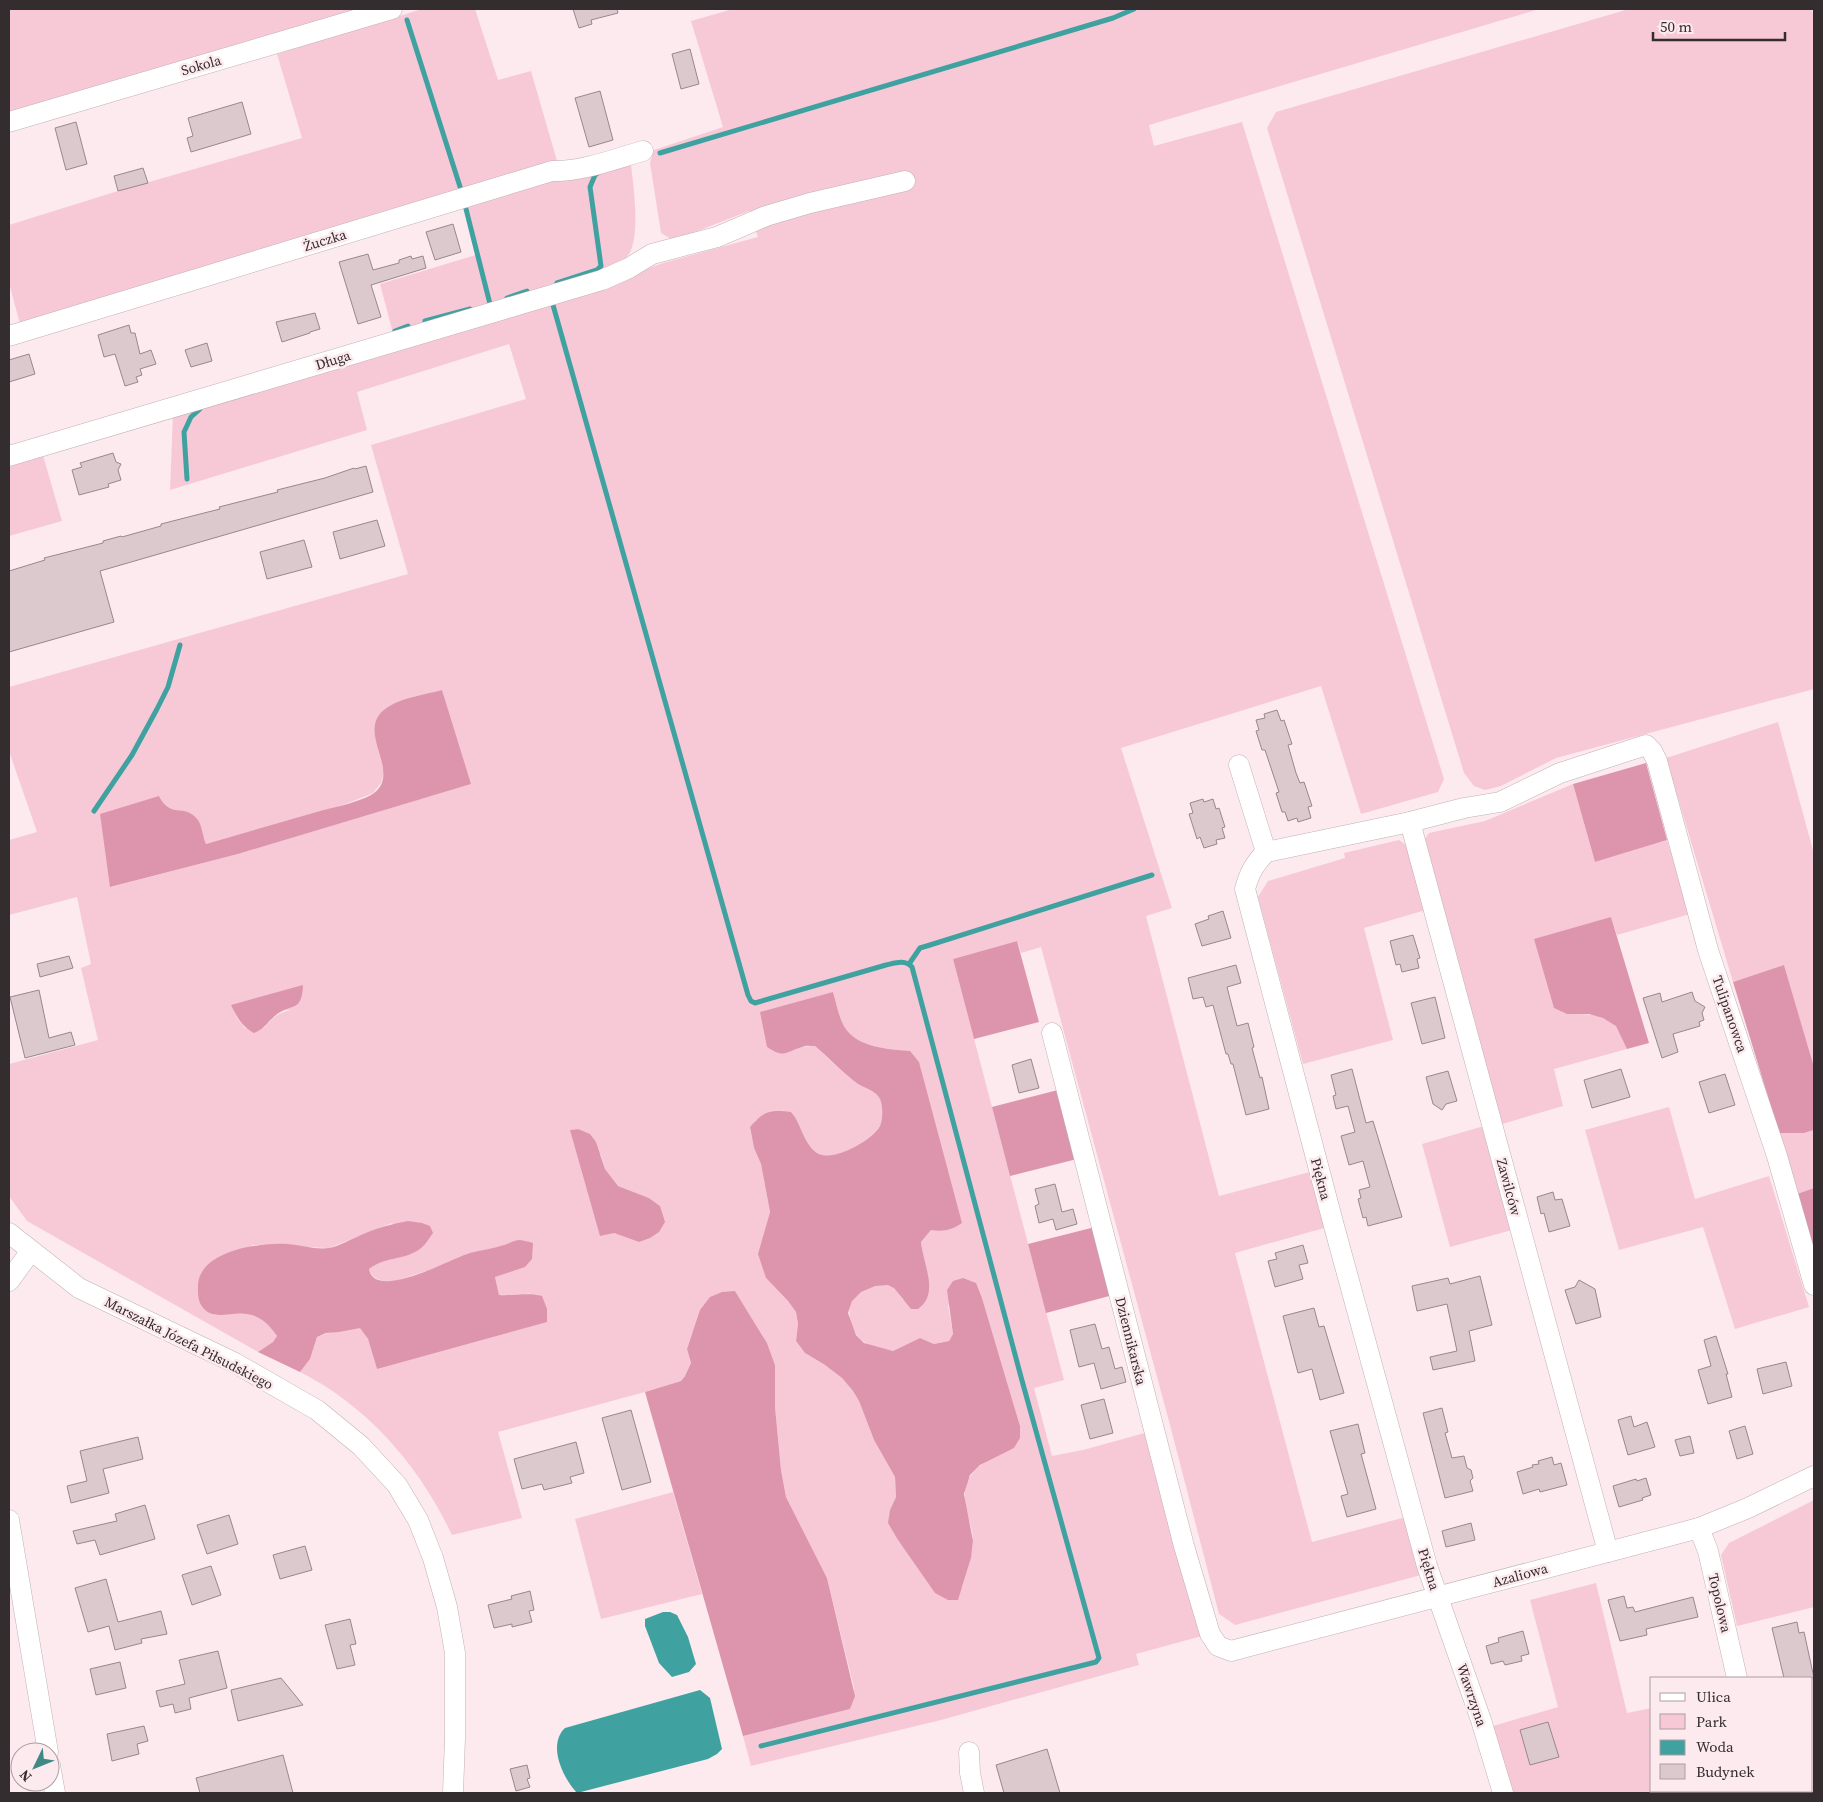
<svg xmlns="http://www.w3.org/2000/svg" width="1823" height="1802" font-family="'Source Serif 4',serif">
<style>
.green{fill:#f7c9d7;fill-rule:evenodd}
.forest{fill:#dd95ae}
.water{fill:#3fa2a0}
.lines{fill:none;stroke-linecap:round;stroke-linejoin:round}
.stream{stroke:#3fa2a0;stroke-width:5}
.building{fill:#dbc9ce;stroke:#98878c}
.minor-casing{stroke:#c1b0b5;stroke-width:21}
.minor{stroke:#fff;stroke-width:20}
.labels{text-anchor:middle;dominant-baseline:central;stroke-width:5;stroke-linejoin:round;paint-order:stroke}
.street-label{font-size:14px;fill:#342d2f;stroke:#fceaef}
</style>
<rect width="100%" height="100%" fill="#fceaef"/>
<g class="green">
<polygon points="9,9 378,9 9,116"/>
<polygon points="422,9 475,9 498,80 531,71 557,161 20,324 9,283 9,225 118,191 302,138 277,54"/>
<path d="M733,9L1536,10L1149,125L1154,146L1242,122L1444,779L1438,792L1361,814L1321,686L1121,748L1172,908L1146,916L1219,1196L1310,1172L1324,1228L1235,1253L1312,1542L1406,1517L1421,1575L1235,1625L1219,1614L1170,1425L1041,947L1021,953L1017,941L953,959L1064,1380L1034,1388L1052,1456L1083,1450L1148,1432L1202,1636L1136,1654L1139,1665L941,1720L751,1766L743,1736L850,1709L854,1688L827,1578L786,1497L781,1470L775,1407V1365L767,1343L735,1291L692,1334L687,1349L691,1363L685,1376L681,1381L645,1392L498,1432L522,1518L452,1535C420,1467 368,1406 300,1372L310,1359L317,1337C328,1332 347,1329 360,1327L368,1339L377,1369L531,1293L516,1296L499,1295L495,1277L505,1273L519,1240L393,1282C383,1281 372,1280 369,1269L377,1262L416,1252L392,1223L329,1248L304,1247L288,1244L252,1245L209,1313C242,1317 254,1303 277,1336L273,1342L258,1352L27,1221L9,1196V1064L98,1040L81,968L91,964L77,897L9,915V840L37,832L9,751V687L408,574L371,445L526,399L509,344L357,392L367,430L170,490L173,414L618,279L663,263L758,237L749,211L677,239H671L661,233L650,163L654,150L723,127L691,21ZM442,690L470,784L238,854L111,887L159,796L164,805L171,811C196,808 199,823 206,844L346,804L373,793L381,783L384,773L375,735L407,699ZM833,992C836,1002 838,1013 842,1022C852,1047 886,1049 910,1051L931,1230L921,1242L923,1256L928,1275L903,1300C900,1296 897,1290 893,1287C883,1279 858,1290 852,1300C845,1312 853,1335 864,1342C872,1348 884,1349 893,1351L920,1338L934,1344L949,1341L953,1334L948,1305L975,1283L982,1298L1020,1426L1014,1448C993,1456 964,1469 965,1496C965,1511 973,1527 973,1542C972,1558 966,1573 962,1588L915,1562L898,1540L890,1510L896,1497L895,1477L874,1440L859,1401L853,1391L842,1378L825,1365L805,1353L796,1341L798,1324L796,1312L788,1301L766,1278L763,1237L770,1212L761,1164L754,1148L750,1128L756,1120L791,1112L795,1117C801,1127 806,1146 817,1153C832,1163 873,1140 880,1126C883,1119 883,1105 880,1099C876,1091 865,1088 858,1084C845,1075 827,1057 815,1046C811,1046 806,1046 802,1047C785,1052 785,1059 767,1047ZM232,1005L290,1010C278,1013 272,1018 264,1028H245L237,1018ZM578,1129L601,1155L605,1169L618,1186L649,1198L660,1206L639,1242L614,1233L570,1130Z"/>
<polygon points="1629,9 1812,9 1814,20 1814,689 1556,758 1501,786 1485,790 1474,786 1464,773 1267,128 1276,112"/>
<path d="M630,157C633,181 640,228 631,250C629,256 623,260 619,265L394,337L380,284L479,254L466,205Z"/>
<polygon points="42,452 62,521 9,536 9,462"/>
<polygon points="1778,722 1814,854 1814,1067 1784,965 1733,982 1666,758"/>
<path d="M1573,784L1595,862L1667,840L1690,914L1617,935L1611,917L1567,1014C1584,1014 1609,1013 1619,1030C1623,1036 1625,1043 1627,1049L1554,1069L1563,1106L1502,1124L1423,842L1429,833L1485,821Z"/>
<polygon points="1399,840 1409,847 1426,910 1364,928 1393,1040 1303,1064 1258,897 1268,881 1345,858 1344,853"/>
<polygon points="1669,1107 1695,1199 1769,1176 1809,1307 1735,1329 1703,1227 1619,1250 1585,1130"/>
<polygon points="1484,1126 1512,1230 1450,1247 1422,1144"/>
<polygon points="1814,1130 1814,1188 1797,1194 1779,1133 1804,1133"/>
<polygon points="673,1492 702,1594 601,1619 575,1519"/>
<polygon points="1814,1500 1814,1607 1737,1626 1721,1555 1729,1543"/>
<polygon points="1596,1583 1627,1713 1652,1708 1652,1791 1754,1791 1754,1793 1512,1793 1493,1726 1558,1707 1530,1600"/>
</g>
<g class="forest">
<path d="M442,690L471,784L238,854L110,887L100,814L159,796C171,820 184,802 198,820C202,826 203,837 206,844C244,833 282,822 320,811C335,807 361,802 374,793C403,771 352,729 388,707C404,697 424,695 442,690Z"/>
<polygon points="1646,763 1667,840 1595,862 1573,784"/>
<polygon points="1611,917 1649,1043 1627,1049 1616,1026 1603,1018 1589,1014 1567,1014 1554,1008 1534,939"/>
<polygon points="1017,941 1039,1022 974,1039 953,959"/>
<polygon points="1784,965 1814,1067 1814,1130 1804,1133 1779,1133 1733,982"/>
<path d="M303,985C302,1013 291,1003 276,1015C266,1023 266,1028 254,1033C241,1026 237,1017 231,1005Z"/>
<path d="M833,992C836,1002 838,1013 842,1022C852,1047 886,1049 910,1051L919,1062L962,1223C952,1230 943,1232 931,1230L921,1242C923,1264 940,1294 918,1309H911L894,1288L888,1285L875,1286L861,1292L852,1301L848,1313L856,1335L864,1343L893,1351L920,1338L934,1344L949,1341L953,1334L947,1290L953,1281L963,1278L976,1283L982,1298L1020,1426V1438L1014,1448L980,1465L970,1475L964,1494L973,1541L971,1558L958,1600H948L935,1593L898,1540L888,1523L890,1510L896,1497L895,1477L874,1440L859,1401L853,1391L842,1378L825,1365L805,1353L796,1341L798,1324L796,1312L788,1301L766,1278L758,1254L770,1212L761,1164L754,1148L750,1127C764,1110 771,1110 791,1112L795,1117C801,1127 806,1146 817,1153C832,1163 873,1140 880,1126C883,1119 883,1106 880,1099C876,1091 865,1088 858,1084C845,1075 828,1057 815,1046C811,1046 806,1045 802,1047C785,1052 785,1059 767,1047L760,1012Z"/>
<polygon points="1058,1090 1077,1159 1010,1176 992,1107"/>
<polygon points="578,1129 590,1134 596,1142 605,1169 618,1186 649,1198 660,1206 665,1222 659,1232 650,1238 639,1242 614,1233 600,1236 570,1130"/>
<polygon points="1814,1188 1814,1250 1797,1194"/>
<path d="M408,1221L422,1223L430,1226L433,1233C428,1240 424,1247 417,1251C402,1260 384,1257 369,1269C375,1302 452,1258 470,1253C481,1250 492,1249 504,1245C508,1244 513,1241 518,1240C523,1240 529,1242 533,1243L532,1259L525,1267L495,1277L499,1295C514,1296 528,1292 542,1296L547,1309V1322L377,1369L368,1339L360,1328L339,1332L326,1333L317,1337L310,1359L300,1372L258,1352L273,1342L277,1336C249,1294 222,1327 204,1309C197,1302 198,1292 198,1284C201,1250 262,1242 288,1244C301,1245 316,1250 329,1248C340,1246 351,1239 361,1235C377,1228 391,1224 408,1221Z"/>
<polygon points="1095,1227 1113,1295 1046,1313 1028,1244"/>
<polygon points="735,1291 767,1343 775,1365 775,1407 781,1470 786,1497 827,1578 855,1696 850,1709 743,1736 645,1392 681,1381 685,1376 691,1363 687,1349 700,1310 710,1297 722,1292"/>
</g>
<g class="water">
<polygon points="663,1612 670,1612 677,1615 688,1637 696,1664 689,1672 672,1677 659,1663 645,1626 645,1619"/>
<path d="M700,1690L710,1698L722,1749L717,1754L708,1759L577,1793C563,1778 547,1745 565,1728Z"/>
</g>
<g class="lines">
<g class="stream">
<polyline points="407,20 462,193"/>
<polyline points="660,153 1113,18 1134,9"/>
<polyline points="466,209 490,304"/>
<polyline points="557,283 597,270 601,266 590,187 595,175 599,172"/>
<polyline points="507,298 527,291"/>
<path d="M553,305L748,995L751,1001L755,1003L886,965C895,963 905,959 912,967L1021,1377L1099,1658L1096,1662L761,1746"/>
<polyline points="425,321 470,309"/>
<polyline points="395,331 408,326"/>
<polyline points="187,479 184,432 191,417 200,409"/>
<polyline points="94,811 132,755 157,709 168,687 180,645"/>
<polyline points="909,964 920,948 930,945 1152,875"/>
</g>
</g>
<g class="building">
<polygon points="573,9 617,9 618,13 591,20 592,24 579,28"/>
<polygon points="690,49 699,84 681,89 672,54"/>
<polygon points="600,91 613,140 589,147 575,98"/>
<polygon points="242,102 251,134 191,152 187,138 193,136 188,118"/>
<polygon points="76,122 87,164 66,170 55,128"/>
<polygon points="143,168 148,183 118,191 114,176"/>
<polygon points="453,224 461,252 435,260 426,232"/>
<polygon points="368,254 373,270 399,263 399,260 411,256 412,259 423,256 426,268 371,285 381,317 358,324 339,262"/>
<polygon points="315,313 320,329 310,332 310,333 282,342 276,322"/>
<polygon points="129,325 131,333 135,333 140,354 151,350 156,364 140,369 142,375 136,377 138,382 125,386 115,354 104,357 98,335"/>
<polygon points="207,343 212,361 191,367 185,350"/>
<polygon points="29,354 35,374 9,382 9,360"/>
<polygon points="113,453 116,462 121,464 118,470 121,480 108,484 109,487 79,495 72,470 82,467 80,463"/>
<polygon points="366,466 373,492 100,571 114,622 9,652 9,571 45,560 44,558 103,543 103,541 121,536 122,537 161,526 161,524 208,512 220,509 219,507 266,495 278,492 277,490 325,478 354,468 355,469"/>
<polygon points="377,520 385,546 340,559 333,532"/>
<polygon points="304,540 312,567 267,579 260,552"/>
<polygon points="1277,710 1281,721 1284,720 1292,744 1288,745 1296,773 1300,783 1304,782 1312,806 1308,807 1311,818 1298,822 1297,818 1288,821 1285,812 1282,812 1276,793 1279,792 1265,750 1262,750 1256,731 1259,730 1256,720 1265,718 1264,714"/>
<polygon points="1203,799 1204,802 1213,799 1216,809 1219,808 1225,827 1222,828 1225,838 1216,840 1217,844 1204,848 1200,837 1197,839 1189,814 1193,813 1190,803"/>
<polygon points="1223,911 1231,938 1202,946 1195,924 1209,919 1208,916"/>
<polygon points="1413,935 1420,958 1417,959 1419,968 1402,972 1400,964 1396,965 1390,941"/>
<polygon points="69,956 73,968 40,977 37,964"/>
<polygon points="1236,965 1241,983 1227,987 1237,1026 1248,1023 1254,1047 1252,1048 1260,1078 1262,1077 1269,1109 1246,1115 1233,1064 1231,1064 1228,1054 1226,1054 1213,1005 1206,1007 1203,997 1193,999 1188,978"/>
<polygon points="39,990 49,1038 71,1032 75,1045 25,1058 10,997"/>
<polygon points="1692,992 1695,1001 1705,1007 1702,1013 1704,1020 1699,1022 1700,1026 1673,1034 1678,1052 1662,1058 1643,998 1660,993 1662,1002"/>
<polygon points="1435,997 1445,1038 1422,1044 1411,1003"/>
<polygon points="1031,1059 1039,1088 1019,1093 1012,1065"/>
<polygon points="1352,1069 1366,1123 1373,1121 1402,1217 1368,1226 1366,1217 1363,1218 1358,1199 1361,1198 1359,1190 1370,1187 1363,1161 1349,1165 1341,1136 1355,1132 1348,1106 1336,1109 1333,1096 1336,1095 1331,1075"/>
<polygon points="1621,1069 1630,1097 1592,1108 1584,1080"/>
<polygon points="1448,1071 1457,1101 1446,1104 1442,1110 1433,1104 1426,1077"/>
<polygon points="1725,1074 1735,1105 1709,1113 1699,1082"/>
<polygon points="1055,1184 1062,1212 1073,1209 1077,1224 1056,1230 1053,1219 1039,1223 1035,1206 1039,1204 1035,1189"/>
<polygon points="1553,1192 1555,1200 1562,1199 1570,1226 1549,1232 1544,1213 1541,1214 1537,1197"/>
<polygon points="1303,1245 1308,1263 1299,1265 1303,1279 1275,1287 1268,1261 1277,1259 1275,1253"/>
<polygon points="1480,1276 1492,1325 1469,1331 1475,1361 1433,1370 1430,1357 1457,1351 1447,1304 1417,1311 1412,1286 1448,1278 1450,1284"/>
<polygon points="1579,1280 1595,1289 1601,1317 1576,1324 1565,1290 1575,1287"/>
<polygon points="1314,1308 1319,1327 1324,1326 1344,1393 1320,1400 1312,1369 1298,1373 1283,1316"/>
<polygon points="1095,1324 1102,1349 1109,1347 1115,1369 1122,1367 1126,1382 1101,1389 1094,1363 1079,1367 1070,1330"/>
<polygon points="1716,1336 1728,1374 1726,1374 1732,1397 1708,1404 1698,1370 1711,1366 1704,1340"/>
<polygon points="1786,1362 1792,1386 1763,1394 1757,1369"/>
<polygon points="1104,1399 1113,1433 1090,1439 1081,1405"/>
<polygon points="1442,1408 1448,1432 1445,1433 1452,1458 1464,1456 1467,1468 1471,1470 1473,1478 1470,1481 1473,1491 1445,1498 1423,1413"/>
<polygon points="631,1410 651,1482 622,1490 602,1418"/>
<polygon points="1631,1416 1634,1427 1647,1422 1655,1447 1628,1455 1618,1420"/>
<polygon points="1358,1424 1365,1453 1361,1454 1376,1509 1347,1517 1341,1496 1348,1494 1330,1431"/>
<polygon points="1745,1426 1753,1454 1737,1459 1729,1431"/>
<polygon points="1690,1436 1694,1453 1680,1456 1675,1440"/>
<polygon points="138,1437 143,1459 103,1469 109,1493 71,1503 67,1486 87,1481 80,1451"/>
<polygon points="576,1442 584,1473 570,1477 572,1483 544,1490 542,1484 522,1489 514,1459"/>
<polygon points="1552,1457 1554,1465 1561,1463 1567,1485 1540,1492 1539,1489 1523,1494 1517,1472 1533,1467 1532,1465 1539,1464 1538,1461"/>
<polygon points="1646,1478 1651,1495 1642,1498 1643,1500 1619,1507 1613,1486 1636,1479 1637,1481"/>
<polygon points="145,1505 155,1539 100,1555 95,1540 77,1544 73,1531 117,1521 115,1514"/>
<polygon points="229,1515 238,1544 207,1554 197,1525"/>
<polygon points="1471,1523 1475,1540 1446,1547 1442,1531"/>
<polygon points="305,1546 312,1570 280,1579 273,1555"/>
<polygon points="211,1566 221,1595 192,1605 182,1575"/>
<polygon points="106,1579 118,1622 161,1611 167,1634 141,1639 142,1643 115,1650 109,1626 88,1632 75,1588"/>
<polygon points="530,1591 534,1610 529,1611 532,1622 512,1627 512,1624 494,1628 488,1605 512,1599 511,1596"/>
<polygon points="1624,1596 1627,1608 1633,1607 1635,1612 1693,1597 1698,1617 1646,1629 1647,1635 1620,1641 1608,1600"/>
<polygon points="350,1619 356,1644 350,1645 355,1665 337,1669 325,1625"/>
<polygon points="1797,1622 1799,1633 1804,1632 1814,1678 1784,1678 1772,1628"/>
<polygon points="1523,1631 1529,1654 1521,1656 1522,1661 1505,1665 1503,1661 1491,1664 1486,1646 1499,1642 1498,1638"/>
<polygon points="218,1651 227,1688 189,1698 191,1709 175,1713 173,1704 160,1707 156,1691 185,1684 179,1660"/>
<polygon points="120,1662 126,1688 96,1695 90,1669"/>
<polygon points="281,1678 303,1705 238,1721 231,1690"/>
<polygon points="1548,1722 1559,1757 1530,1765 1520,1730"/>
<polygon points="144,1726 148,1741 137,1744 139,1754 112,1761 107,1734"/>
<polygon points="1047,1749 1060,1793 1004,1793 996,1765"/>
<polygon points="283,1755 293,1793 200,1793 196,1778"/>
<polygon points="527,1765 530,1778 527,1779 530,1787 516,1791 510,1769"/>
</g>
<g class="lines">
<defs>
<g id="minor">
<polyline points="9,122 392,9"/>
<path d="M9,336L552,171C582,172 614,159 643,151"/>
<polyline points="9,456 602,280 629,268 652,254 717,237 766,216 810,203 905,181"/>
<polyline points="1239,765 1266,852"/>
<polyline points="1410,822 1608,1552"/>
<path d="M1266,852C1254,864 1249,874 1245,889L1334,1226L1427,1566L1481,1720L1503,1793"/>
<polyline points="1266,852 1410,822 1464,808 1500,802 1560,773 1646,745 1652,751 1657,761 1708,950 1777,1156 1814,1285"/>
<polyline points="1052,1033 1184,1546 1210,1634 1218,1646 1231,1651 1699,1528 1748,1508 1814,1476"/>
<polyline points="9,1233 79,1288 235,1363 317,1410 361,1446 397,1485 418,1520 433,1558 447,1607 455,1653 455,1738 453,1793"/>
<polyline points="9,1281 31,1251"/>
<polyline points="9,1520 48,1752"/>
<polyline points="1699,1528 1708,1551 1737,1678"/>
<polyline points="969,1752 970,1773 974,1793"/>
<polyline points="50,1765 55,1793"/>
<polyline points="1763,1791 1764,1793"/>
</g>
</defs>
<use href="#minor" class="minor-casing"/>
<use href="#minor" class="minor"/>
</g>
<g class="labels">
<g class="street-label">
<text transform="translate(201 65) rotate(-16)">Sokola</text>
<text transform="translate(325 240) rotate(-17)">Żuczka</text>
<text transform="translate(333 360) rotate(-17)">Długa</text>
<text transform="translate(1730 1014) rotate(71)">Tulipanowca</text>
<text transform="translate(1321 1179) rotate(75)">Piękna</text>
<text transform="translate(1509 1187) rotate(75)">Zawilców</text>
<text transform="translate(1131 1341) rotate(76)">Dziennikarska</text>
<text transform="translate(189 1343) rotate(27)">Marszałka Józefa Piłsudskiego</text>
<text transform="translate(1429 1569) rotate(73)">Piękna</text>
<text transform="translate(1520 1575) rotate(-15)">Azaliowa</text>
<text transform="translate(1720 1603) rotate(77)">Topolowa</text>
<text transform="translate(1472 1695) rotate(71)">Wawrzyna</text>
</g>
</g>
<rect width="1823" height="1802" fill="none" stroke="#342d2f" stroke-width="20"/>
<rect x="1650" y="1677" width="162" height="115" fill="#fceaef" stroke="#ac9ea2"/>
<rect x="1660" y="1693" width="25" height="8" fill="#ffffff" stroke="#ac9ea2"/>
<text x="1696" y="1702" font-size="15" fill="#342d2f">Ulica</text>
<rect x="1660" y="1714" width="25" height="15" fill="#f7c9d7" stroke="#ac9ea2"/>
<text x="1696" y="1727" font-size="15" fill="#342d2f">Park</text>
<rect x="1660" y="1740" width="25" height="15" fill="#3fa2a0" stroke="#ac9ea2"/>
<text x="1696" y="1752" font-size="15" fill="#342d2f">Woda</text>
<rect x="1660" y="1764" width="25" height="15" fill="#dbc9ce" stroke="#ac9ea2"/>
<text x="1696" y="1777" font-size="15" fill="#342d2f">Budynek</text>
<g transform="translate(35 1767) rotate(227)"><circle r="24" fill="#fceaef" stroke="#ac9ea2"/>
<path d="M0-4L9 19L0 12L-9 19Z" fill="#418987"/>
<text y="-8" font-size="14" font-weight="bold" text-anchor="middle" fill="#342d2f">N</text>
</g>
<path d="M1653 32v8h132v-8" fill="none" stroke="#342d2f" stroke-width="2.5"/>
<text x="1660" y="32" font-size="15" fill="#342d2f" stroke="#fceaef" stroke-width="4" paint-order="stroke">50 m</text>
</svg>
